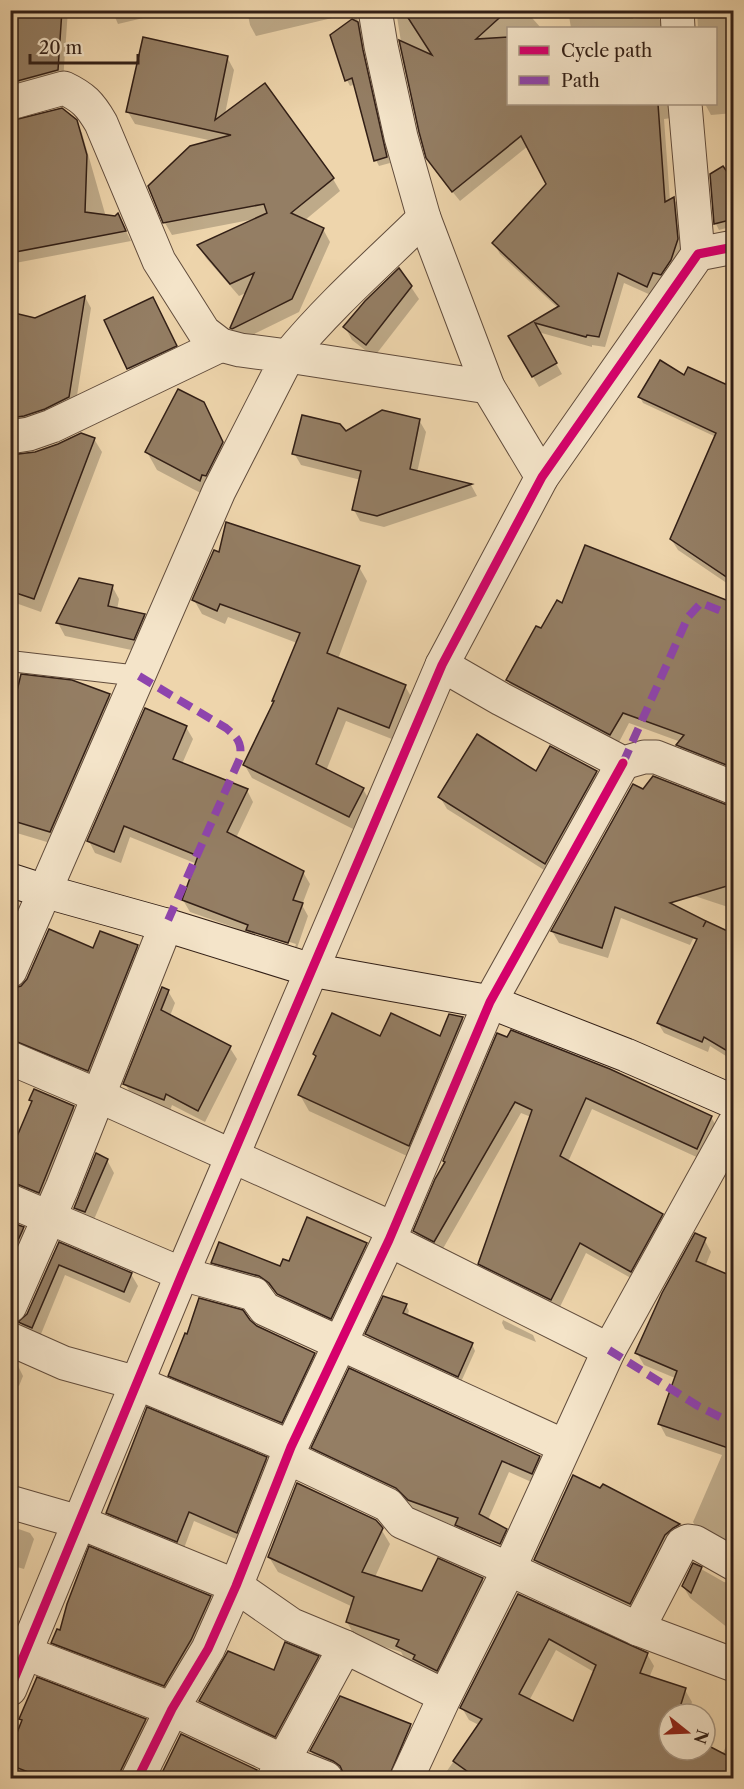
<svg xmlns="http://www.w3.org/2000/svg" width="744" height="1789" font-family="'Libre Caslon Text',serif">
<style>
.shadow{fill:#0003;fill-rule:evenodd}
.building{fill:#947e64;stroke:#321f16;stroke-width:1.5;fill-rule:evenodd}
.lines{fill:none;stroke-linecap:round;stroke-linejoin:round}
.lane-casing{stroke:#614c3c;stroke-width:22}
.street-casing{stroke:#614c3c;stroke-width:35}
.secondary-casing{stroke:#321f16;stroke-width:35}
.lane{stroke:#f4e4c9;stroke-width:20}
.street{stroke:#f4e4c9;stroke-width:33}
.secondary{stroke:#f4e4c9;stroke-width:33}
.quiet{stroke:#8e44ad;stroke-width:8;stroke-dasharray:15 8;stroke-linecap:butt}
.cycleway-casing{stroke:#f4e4c9;stroke-width:13}
.cycleway{stroke:#d6006c;stroke-width:9}
</style>
<rect width="100%" height="100%" fill="#eed5ac"/>
<filter id="stains"><feTurbulence type="fractalNoise" baseFrequency=".00333" numOctaves="4"/><feColorMatrix values="0 0 0 0 .2 0 0 0 0 .09 0 0 0 0 .02 0 0 0 .5 -.17"/></filter>
<radialGradient id="worn" r=".72"><stop offset=".6" stop-color="#630" stop-opacity="0"/><stop offset="1" stop-color="#630" stop-opacity=".3"/></radialGradient>
<g class="shadow">
<polygon points="10,10 68,10 63,81 11,96"/>
<polygon points="112,10 177,10 118,24"/>
<polygon points="247,10 366,10 256,36 250,25"/>
<polygon points="396,10 525,10 541,28 508,28 508,104 677,104 672,118 664,119 670,201 674,199 680,209 683,250 653,296 624,283 605,347 592,345 592,347 538,332 562,374 539,387 510,337 558,308 500,254 494,243 548,185 528,146 460,201 434,169 401,42"/>
<polygon points="568,10 637,10 633,19 658,16 664,28 571,28"/>
<polygon points="697,10 734,10 734,113 711,115 705,104 716,104 716,28 698,28"/>
<polygon points="356,17 360,23 365,57 390,163 379,166 376,160 356,84 350,86 347,80 332,36"/>
<polygon points="227,57 234,70 225,114 333,179 340,191 304,221 323,229 330,242 299,312 240,341 232,328 248,292 239,296 206,258 199,246 255,219 172,235 165,223 213,141 135,124 128,112"/>
<polygon points="76,121 82,133 108,224 118,215 131,241 10,264 10,123"/>
<polygon points="711,175 734,185 734,226 719,230 716,224"/>
<polygon points="411,287 419,299 374,357 352,340 345,327"/>
<polygon points="85,297 91,308 75,408 10,430 10,313 35,320"/>
<polygon points="160,311 182,358 135,381 106,321"/>
<polygon points="730,370 734,371 734,588 678,550 671,539 716,437 643,403 640,397 685,378 724,385"/>
<polygon points="419,420 426,432 417,473 471,485 477,496 384,527 360,521 354,510 361,480 301,465 294,453"/>
<polygon points="214,422 232,461 210,498 157,470 147,452"/>
<polygon points="94,439 102,452 41,612 10,601 10,456 36,453"/>
<polygon points="359,567 367,581 338,659 405,686 413,700 397,741 346,721 326,771 363,789 371,803 357,831 252,778 244,764 275,703 297,643 228,617 225,624 202,614 194,600"/>
<polygon points="112,586 119,599 117,610 144,615 151,628 141,652 65,636 58,623"/>
<polygon points="563,605 734,605 734,776 685,756 678,745 681,742 629,723 617,746 515,692 508,680 542,631"/>
<polygon points="10,689 19,692 109,696 117,709 57,845 10,831"/>
<path d="M186,727L193,739L182,764L247,790L253,802L236,838L303,872L310,884L302,905L308,916L295,954L255,942L250,933L190,912L183,900L197,864L130,837L121,863L95,853L89,841ZM251,930L296,944L295,947L251,933Z"/>
<polygon points="596,772 603,784 552,875 447,809 440,797"/>
<polygon points="643,791 734,808 734,909 616,870 696,933 690,945 621,918 608,958 559,943 552,931"/>
<polygon points="137,946 144,959 95,1083 10,1047 10,994 94,950"/>
<polygon points="734,949 734,1061 710,1046 708,1052 664,1033 658,1023"/>
<polygon points="168,991 175,1003 170,1016 230,1048 237,1059 205,1122 172,1105 170,1111 132,1095 125,1084"/>
<polygon points="462,1018 471,1034 418,1161 309,1111 300,1095 317,1058 315,1054 440,1038"/>
<polygon points="498,1035 711,1117 718,1129 703,1160 592,1109 568,1162 662,1215 668,1227 638,1282 586,1253 558,1311 486,1275 480,1263 531,1117 521,1113 441,1252 421,1243 415,1231 446,1163"/>
<polygon points="31,1100 73,1107 80,1118 46,1204 10,1195 10,1157 32,1103"/>
<polygon points="107,1160 114,1173 92,1224 83,1220 75,1208"/>
<polygon points="10,1223 23,1229 30,1240 10,1284"/>
<polygon points="704,1239 711,1252 705,1267 734,1279 734,1549 700,1534 693,1522 722,1455 666,1436 659,1423 675,1378 644,1365 637,1353"/>
<polygon points="59,1244 131,1274 138,1286 130,1303 65,1275 39,1339 27,1333 20,1322 28,1314"/>
<polygon points="366,1245 371,1254 336,1327 284,1303 276,1292 266,1285 218,1271 212,1262 281,1268 290,1263"/>
<polygon points="406,1305 409,1311 407,1317 472,1344 475,1351 461,1382 370,1340 367,1334"/>
<polygon points="503,1320 533,1335 536,1342 505,1329 502,1323"/>
<polygon points="256,1327 314,1354 322,1368 290,1437 178,1390 170,1375"/>
<polygon points="10,1361 17,1364 23,1376 19,1386 10,1383"/>
<path d="M313,1448L539,1457L546,1469L538,1485L509,1472L488,1520L506,1530L513,1542L506,1555L463,1537L458,1527L416,1511L404,1500L320,1460ZM463,1526L507,1546L506,1549L463,1530Z"/>
<polygon points="266,1458 272,1469 243,1542 194,1521 183,1551 114,1523 108,1513"/>
<polygon points="603,1486 679,1525 688,1541 639,1620 545,1576 535,1560 601,1490"/>
<polygon points="10,1526 30,1533 34,1539 24,1569 10,1565"/>
<polygon points="381,1529 390,1544 375,1577 423,1593 482,1579 491,1595 445,1686 406,1661 401,1652 356,1638 347,1622 353,1607 278,1572 269,1557"/>
<polygon points="694,1565 724,1582 734,1584 734,1646 729,1638 733,1632 690,1598 683,1586"/>
<path d="M518,1596L647,1654L654,1666L649,1678L685,1690L692,1702L688,1714H669V1750H705V1746L722,1755L734,1729V1778H442L479,1725L469,1720L462,1708ZM556,1650L594,1672L573,1723L529,1701Z"/>
<polygon points="210,1597 218,1612 172,1700 61,1657 53,1643 61,1632"/>
<polygon points="318,1658 324,1669 282,1747 207,1712 201,1701"/>
<polygon points="21,1719 145,1720 152,1732 129,1778 10,1778 10,1756 23,1722"/>
<polygon points="410,1725 417,1737 399,1778 345,1778 346,1776 342,1773 318,1763 311,1751"/>
</g>
<g class="building">
<polygon points="10,10 62,10 58,70 10,83"/>
<polygon points="403,10 508,10 476,39 508,37 508,104 658,104 665,202 674,197 678,239 671,260 661,275 653,273 647,287 618,273 599,337 587,335 586,337 535,323 557,363 532,377 508,336 559,306 492,243 546,184 521,136 452,192 426,158 419,132 399,40 432,55"/>
<polygon points="352,19 358,22 363,50 387,157 374,161 352,78 345,81 330,35"/>
<polygon points="143,37 228,56 215,120 265,83 334,178 291,213 324,228 292,299 232,329 230,328 254,273 230,284 197,245 267,213 264,204 163,223 148,186 190,146 231,135 126,112"/>
<polygon points="62,108 77,120 87,155 85,212 115,216 118,213 126,231 10,253 10,121"/>
<polygon points="723,166 734,182 734,219 714,224 710,174"/>
<polygon points="399,268 412,286 366,345 343,327 365,301"/>
<polygon points="85,296 69,397 45,409 24,416 10,418 10,312 35,318"/>
<polygon points="153,297 177,346 127,369 104,320"/>
<polygon points="660,360 684,375 688,367 734,388 734,582 670,539 716,433 638,397"/>
<polygon points="178,389 204,402 223,442 206,476 202,475 200,481 145,452"/>
<polygon points="382,410 420,419 410,469 472,484 377,516 352,510 361,471 292,454 302,415 340,424 346,431"/>
<polygon points="81,433 95,438 34,599 10,591 10,455 35,452 58,444"/>
<polygon points="226,522 360,566 327,653 406,685 389,728 338,708 316,764 364,788 349,817 243,765 274,701 272,701 300,633 220,604 217,611 192,600 214,550 219,552"/>
<polygon points="585,545 734,603 734,768 676,745 684,735 623,713 610,735 506,680 536,626 541,628 557,600 562,603"/>
<polygon points="79,578 113,585 108,606 145,614 134,640 56,623"/>
<polygon points="21,674 72,680 110,694 50,832 10,820 10,689 17,691"/>
<polygon points="145,708 187,726 173,759 248,789 227,832 304,871 293,900 303,903 288,943 246,930 248,925 182,900 198,856 124,826 114,852 87,841"/>
<polygon points="477,734 536,771 550,746 597,771 545,864 438,797"/>
<polygon points="653,776 727,805 734,806 734,884 670,903 706,921 703,927 706,921 734,934 734,1055 704,1037 702,1042 657,1023 697,939 615,907 602,948 551,931 633,784 643,789"/>
<polygon points="49,929 93,948 100,931 138,945 88,1071 10,1039 10,989 21,986 27,979"/>
<polygon points="162,987 169,990 161,1010 231,1046 198,1111 166,1094 164,1100 123,1084"/>
<polygon points="332,1013 380,1036 391,1013 440,1036 449,1014 463,1017 409,1146 298,1095 316,1056 313,1054"/>
<polygon points="511,1030 610,1069 712,1116 697,1149 586,1098 560,1156 663,1214 631,1272 580,1243 551,1300 478,1264 532,1110 515,1102 434,1242 413,1231 435,1179 445,1162 443,1161 497,1033 507,1037"/>
<polygon points="34,1089 74,1106 39,1193 17,1184 10,1183 10,1153 32,1101 29,1100"/>
<polygon points="96,1153 108,1159 85,1212 74,1208"/>
<polygon points="307,1217 367,1243 331,1319 277,1294 269,1283 259,1276 211,1263 219,1242 280,1266 283,1259 289,1261"/>
<polygon points="10,1222 24,1227 10,1258"/>
<polygon points="695,1233 706,1238 696,1261 734,1277 734,1450 658,1424 677,1371 635,1353 662,1293"/>
<polygon points="59,1242 132,1273 124,1292 59,1265 32,1328 18,1322 27,1314"/>
<polygon points="383,1296 407,1304 403,1313 473,1343 458,1377 365,1334"/>
<polygon points="199,1298 243,1310 250,1320 257,1326 315,1353 282,1423 168,1376 185,1333 187,1334"/>
<polygon points="349,1368 540,1456 532,1474 502,1461 479,1514 507,1529 500,1544 455,1525 458,1518 408,1500 396,1488 311,1448"/>
<polygon points="147,1407 267,1457 237,1533 189,1512 177,1542 106,1513"/>
<polygon points="573,1475 600,1488 603,1484 680,1524 673,1528 665,1535 630,1604 534,1560"/>
<polygon points="297,1483 376,1520 383,1528 362,1572 422,1591 438,1558 483,1578 437,1671 413,1659 415,1655 396,1646 399,1640 346,1622 354,1597 268,1557"/>
<polygon points="89,1546 211,1596 191,1640 164,1686 51,1643 57,1629 60,1630 67,1604"/>
<polygon points="693,1563 702,1567 691,1593 682,1586"/>
<path d="M518,1594L648,1653L640,1673L686,1688L678,1714H669V1750H705V1744L734,1759V1779H478L453,1761L482,1719L460,1708ZM549,1639L596,1665L573,1721L519,1694Z"/>
<polygon points="285,1642 319,1656 275,1737 199,1701 228,1651 274,1670"/>
<polygon points="37,1677 146,1719 121,1770 119,1779 46,1779 10,1765 10,1751 22,1720 19,1719"/>
<polygon points="340,1696 411,1724 388,1779 344,1779 344,1775 340,1766 333,1761 310,1751"/>
<polygon points="181,1734 257,1770 255,1779 159,1779"/>
</g>
<g class="lines">
<defs>
<polyline id="lane" points="10,661 139,676"/>
<g id="street">
<polyline points="375,10 381,46 401,137 424,218 488,387 542,477"/>
<polyline points="677,10 678,28"/>
<path d="M10,103L64,88C83,97 90,104 101,123L159,261L204,332L221,345L240,350L288,356L219,491L10,971"/>
<polyline points="685,104 698,254"/>
<path d="M424,218C378,263 329,306 288,356L488,387"/>
<polyline points="10,437 29,434 52,426 221,345"/>
<polyline points="442,665 501,699 623,763 644,757 656,757 734,788"/>
<polyline points="10,1058 99,1096 394,1229"/>
<polyline points="10,1201 182,1274 254,1294 265,1309 564,1446"/>
<polyline points="389,1240 609,1350"/>
<polyline points="10,1306 62,1188 166,925"/>
<polyline points="10,1339 64,1363 137,1383 291,1447"/>
<polyline points="287,1457 388,1505 402,1522 509,1569 638,1629 734,1665"/>
<polyline points="10,1502 79,1522 236,1586 292,1625 345,1647 445,1696"/>
<polyline points="638,1629 682,1544 688,1541 695,1542 734,1564"/>
<polyline points="10,1647 172,1709 283,1761 326,1778"/>
<polyline points="10,1689 182,1274 442,665 542,477 698,254 734,247"/>
<polyline points="138,1778 172,1709 208,1649 236,1586 291,1447 389,1240 490,1002 623,763"/>
<polyline points="274,1778 345,1647"/>
<polyline points="407,1778 445,1696 509,1569 609,1350 734,1124"/>
</g>
<polyline id="secondary" points="10,880 44,891 166,925 311,970 490,1002 626,1055 734,1102"/>
</defs>
<use href="#lane" class="lane-casing"/>
<use href="#street" class="street-casing"/>
<use href="#secondary" class="secondary-casing"/>
<use href="#lane" class="lane"/>
<use href="#street" class="street"/>
<use href="#secondary" class="secondary"/>
<g class="quiet">
<path d="M139,676L226,728C238,738 242,742 240,758L166,925"/>
<polyline points="623,763 688,617 701,603 734,616"/>
<polyline points="609,1350 698,1406 734,1424"/>
</g>
<defs>
<g id="cycleway">
<polyline points="10,1689 182,1274 442,665 542,477 698,254 734,247"/>
<polyline points="138,1778 172,1709 208,1649 236,1586 291,1447 389,1240 490,1002 623,763"/>
</g>
</defs>
<use href="#cycleway" class="cycleway-casing"/>
<use href="#cycleway" class="cycleway"/>
</g>
<rect width="744" height="1789" fill="none" stroke="#eed5ac" stroke-width="36"/>
<rect x="12" y="12" width="720" height="1765" fill="none" stroke="#321f16" stroke-width="3"/>
<rect x="18" y="18" width="708" height="1753" fill="none" stroke="#321f16" stroke-width="1.5"/>
<rect x="507" y="27" width="210" height="78" fill="#f4e4c9" stroke="#a69581" stroke-width="1.5"/>
<rect x="519" y="46" width="30" height="9" fill="#d6006c" stroke="#a69581" stroke-width="1.5"/>
<text x="561" y="57" font-size="18" fill="#321f16">Cycle path</text>
<rect x="519" y="76" width="30" height="9" fill="#8e44ad" stroke="#a69581" stroke-width="1.5"/>
<text x="561" y="87" font-size="18" fill="#321f16">Path</text>
<g transform="translate(687 1732) rotate(108)"><circle r="28" fill="#f4e4c9" stroke="#a69581" stroke-width="1.5"/>
<path d="M0-4.5L10 22L0 15L-10 22Z" fill="#8f2418"/>
<text y="-9" font-size="16" font-weight="bold" text-anchor="middle" fill="#321f16">N</text>
</g>
<path d="M30 54v9h108v-9" fill="none" stroke="#321f16" stroke-width="3"/>
<text x="39" y="54" font-size="18" fill="#321f16" stroke="#f4e4c9" stroke-width="4.5" paint-order="stroke">20 m</text>
<rect width="100%" height="100%" filter="url(#stains)"/>
<rect width="100%" height="100%" fill="url(#worn)"/>
</svg>
